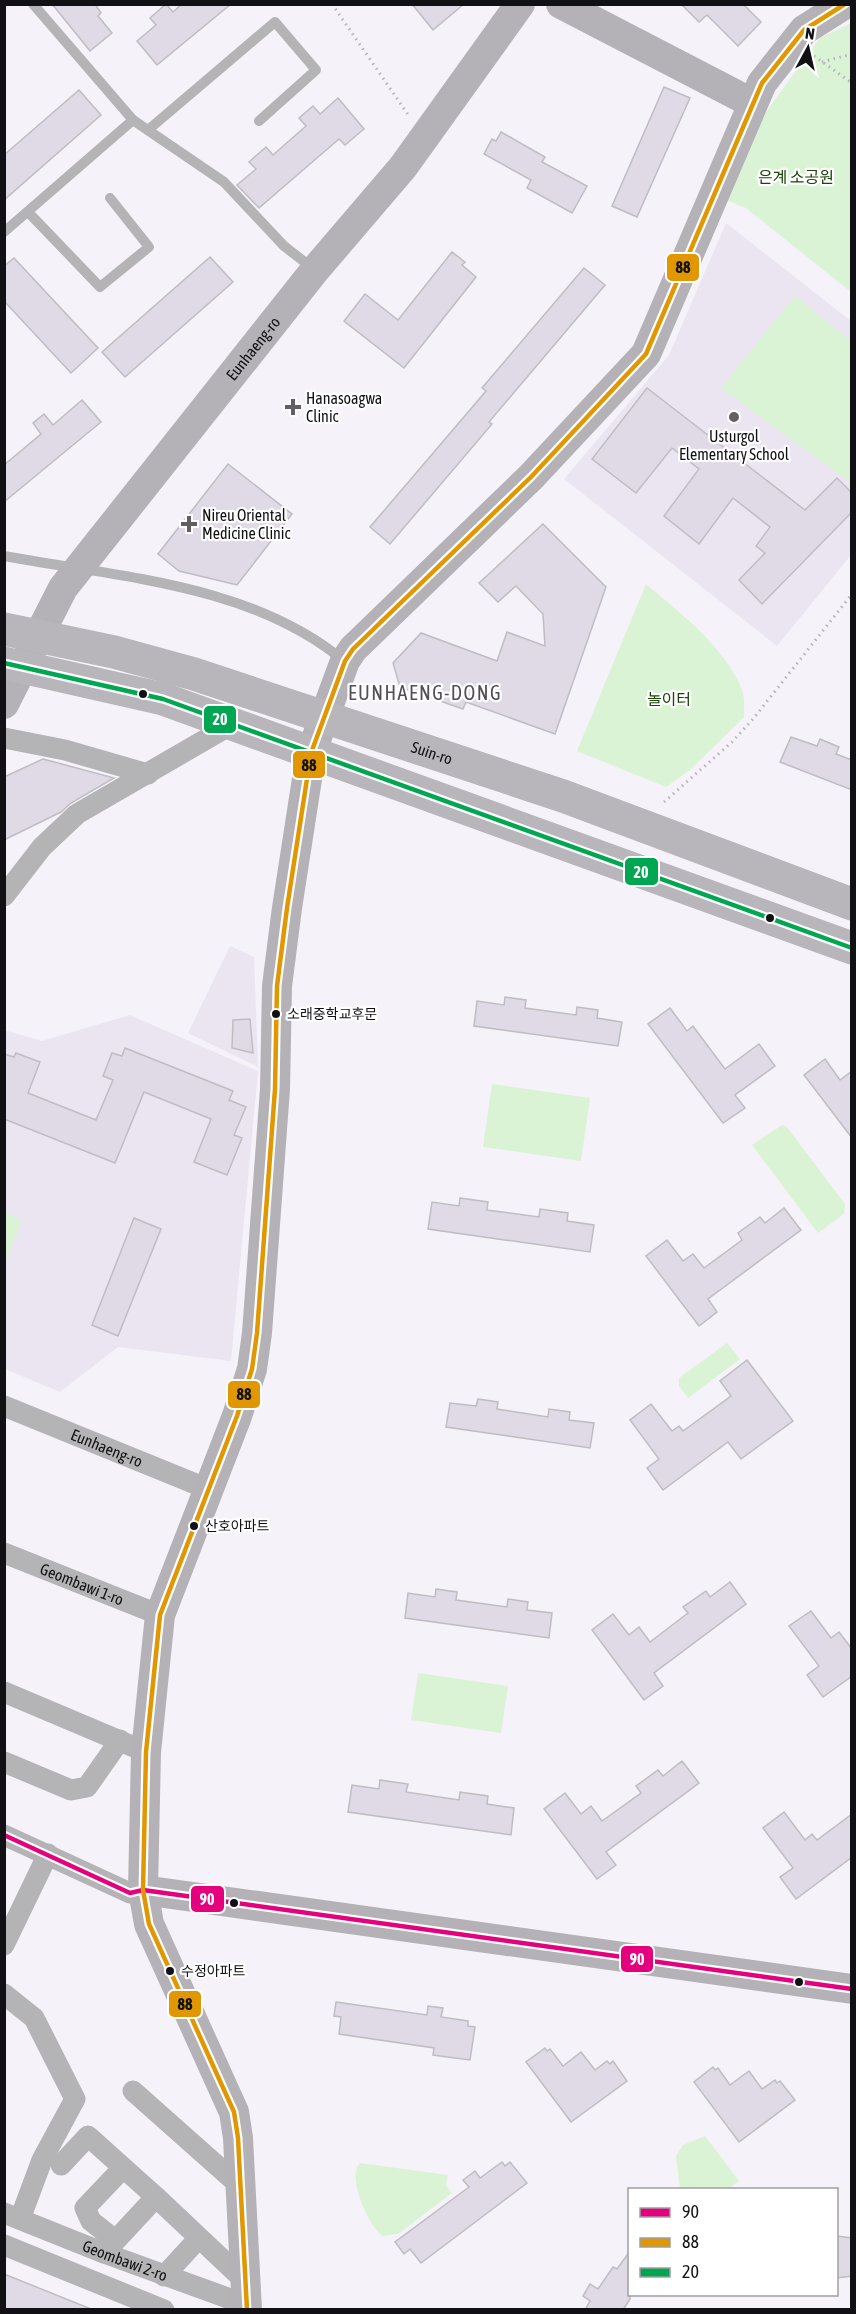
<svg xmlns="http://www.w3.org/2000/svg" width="856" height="2314" font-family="'Asap Condensed','Noto Sans KR',sans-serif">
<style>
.built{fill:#ebe5f2}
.green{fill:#dbf3d5}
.building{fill:#e0d9e6;stroke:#bfbdc2;stroke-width:1.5}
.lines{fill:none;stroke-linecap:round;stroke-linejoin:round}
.path{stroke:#b5b4b8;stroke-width:3;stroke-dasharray:1.5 4.5;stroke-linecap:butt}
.lane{stroke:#b4b3b6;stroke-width:10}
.street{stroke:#b4b3b6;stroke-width:21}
.secondary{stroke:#b4b2b6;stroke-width:30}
.primary{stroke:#b8b6ba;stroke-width:33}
.bus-1-casing{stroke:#fff;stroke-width:9}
.bus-2-casing{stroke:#fff;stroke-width:9}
.bus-3-casing{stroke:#fff;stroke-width:9}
.bus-1{stroke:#e5007d;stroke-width:4.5}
.bus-2{stroke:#e09702;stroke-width:4.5}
.bus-3{stroke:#00a651;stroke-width:4.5}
.poi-dot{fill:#615f64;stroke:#fff;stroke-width:2}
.bus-dot{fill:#111014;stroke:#fff;stroke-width:2}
.labels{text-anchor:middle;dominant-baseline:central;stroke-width:4.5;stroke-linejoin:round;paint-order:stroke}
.bus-label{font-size:14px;fill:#111014;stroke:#fff;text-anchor:start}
.park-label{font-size:16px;fill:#1a4509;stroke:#fff}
.street-label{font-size:16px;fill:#111014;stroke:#fff}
.poi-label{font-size:16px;fill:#111014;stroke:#fff;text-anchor:start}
.quarter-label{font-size:20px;letter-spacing:1.5px;fill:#524d57;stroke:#fff}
.line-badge{stroke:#fff;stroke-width:2}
.badge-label{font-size:16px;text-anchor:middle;font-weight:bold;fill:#fff}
.pale-badge-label{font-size:16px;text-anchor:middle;font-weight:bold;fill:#111}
</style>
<rect width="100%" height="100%" fill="#f5f2f9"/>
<g class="built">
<polygon points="726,223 851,321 851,555 777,646 564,479 669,355"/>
<polygon points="230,946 254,957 258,1067 188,1033"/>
<polygon points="130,1015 258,1071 231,1361 118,1347 60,1392 5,1369 4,1030 42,1041"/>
</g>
<g class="green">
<polygon points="851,23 851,292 746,208 726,200 766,112 820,38"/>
<polygon points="795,296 851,341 851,483 721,388"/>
<path d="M646,584C678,611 727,649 742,690C745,698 744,709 744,717L690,770L666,787L577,751Z"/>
<polygon points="492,1084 590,1098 581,1161 483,1147"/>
<polygon points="782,1125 787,1127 845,1204 844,1214 818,1233 752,1145"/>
<polygon points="5,1213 22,1220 5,1263"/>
<polygon points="727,1343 740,1359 688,1398 679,1386 679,1378"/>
<polygon points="418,1673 508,1686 501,1733 411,1720"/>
<polygon points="705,2136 739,2181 731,2187 732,2189 680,2189 676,2156 683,2145"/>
<path d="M360,2163L448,2175L446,2186L452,2193L398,2234L383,2236C369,2227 346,2176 360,2163Z"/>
</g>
<g class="building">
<polygon points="52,4 95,4 101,13 98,16 112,33 90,51"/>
<polygon points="166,4 173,12 182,4 231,4 157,65 137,41 156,25 150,18"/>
<polygon points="412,4 464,4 433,30"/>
<polygon points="681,4 743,4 761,22 738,46 707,15 699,22"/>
<polygon points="664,87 690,98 637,217 612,206"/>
<polygon points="79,90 101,115 4,200 4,155"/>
<polygon points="338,98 364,129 345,145 339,139 259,208 237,185 256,169 249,162 266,147 273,155 306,126 299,118 313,106 320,114"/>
<polygon points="501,132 545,157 542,162 587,186 572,213 527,188 531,180 484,154 492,139 496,141"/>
<polygon points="452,252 465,262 462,265 476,277 404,368 344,321 365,294 398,320"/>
<polygon points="210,257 233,282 125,377 102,352"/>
<polygon points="14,258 98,348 71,373 4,301 4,266"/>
<polygon points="584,268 605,285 489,422 492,424 390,544 370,527 486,391 482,388"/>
<polygon points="647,388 805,510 837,478 852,493 852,512 762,604 739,580 765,553 756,546 770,527 733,498 699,544 664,516 699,469 672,448 636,493 592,459"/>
<polygon points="82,400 101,422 4,502 4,465 41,434 33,423 44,414 53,425"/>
<polygon points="228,464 292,514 237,585 179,571 158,554"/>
<polygon points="543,524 606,587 555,734 466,702 463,709 400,687 393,663 421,633 497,661 507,632 545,646 543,614 516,586 498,602 479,583"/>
<polygon points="791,737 817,746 820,739 839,747 836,754 852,760 852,790 780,762"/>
<polygon points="43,759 114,778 71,803 61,812 4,840 4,777"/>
<polygon points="505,997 526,1000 525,1008 576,1015 577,1007 598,1010 597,1018 622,1022 618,1046 474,1026 477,1001 504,1005"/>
<polygon points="670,1008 687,1031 693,1026 725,1069 759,1044 775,1066 735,1095 745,1108 723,1123 648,1024"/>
<polygon points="250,1019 253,1053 232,1048 233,1020"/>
<polygon points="125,1048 233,1091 229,1100 246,1107 234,1135 242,1138 227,1175 194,1162 211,1119 144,1092 115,1163 4,1119 4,1054 14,1057 16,1053 40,1062 28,1093 96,1120 113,1080 103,1076 112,1053 122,1056"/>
<polygon points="825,1059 840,1080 852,1071 852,1138 804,1075"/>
<polygon points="460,1198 488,1202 487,1210 539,1217 540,1209 568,1213 567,1221 594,1225 590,1252 428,1229 432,1202 459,1206"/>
<polygon points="784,1208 801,1230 708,1299 717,1312 699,1326 646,1256 667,1240 683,1261 693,1254 704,1268 742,1240 738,1233 760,1217 765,1223"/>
<polygon points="134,1218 161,1229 118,1336 92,1325"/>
<polygon points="747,1360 793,1421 741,1459 728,1442 663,1490 647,1468 659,1459 630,1420 651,1404 672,1431 679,1426 683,1431 731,1396 720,1381"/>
<polygon points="478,1399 498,1402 497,1409 548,1417 549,1409 570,1412 569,1420 594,1423 590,1448 446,1427 450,1403 476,1406"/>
<polygon points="730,1582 746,1604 654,1673 663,1686 644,1700 592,1630 613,1614 629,1635 639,1627 650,1642 688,1613 683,1607 706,1591 710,1597"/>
<polygon points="436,1589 457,1592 456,1600 507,1607 508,1599 528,1602 527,1610 552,1613 549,1638 405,1618 408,1593 435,1597"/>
<polygon points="811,1611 831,1638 839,1632 852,1649 852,1676 823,1697 807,1675 819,1666 789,1626"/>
<polygon points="682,1761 699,1783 606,1852 616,1865 597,1879 544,1809 565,1793 581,1814 591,1806 602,1821 641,1793 636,1786 658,1770 663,1776"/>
<polygon points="380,1780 408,1784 406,1792 459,1800 460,1792 488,1796 487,1804 514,1808 511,1835 348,1812 352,1785 379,1789"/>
<polygon points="784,1812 805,1840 812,1834 817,1840 852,1814 852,1857 796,1899 780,1877 793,1868 763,1828"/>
<polygon points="336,2002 427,2015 428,2006 443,2008 441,2017 468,2021 468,2026 475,2027 470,2060 433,2055 434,2048 339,2034 341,2017 334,2016"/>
<polygon points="545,2048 547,2051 550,2049 563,2066 581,2052 595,2070 607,2061 610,2064 613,2061 627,2081 571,2122 526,2062"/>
<polygon points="713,2067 715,2070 718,2068 730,2085 749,2071 762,2089 775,2080 777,2083 780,2081 795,2100 739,2142 694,2082"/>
<polygon points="502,2162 505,2166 510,2162 527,2183 421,2263 410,2249 404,2254 395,2242 469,2187 463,2180 475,2171 480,2178"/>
<polygon points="837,2236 852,2238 852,2276 837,2278"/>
<polygon points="630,2251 630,2299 623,2310 585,2310 590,2301 583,2296 590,2284 598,2289 613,2267 617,2269"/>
<polygon points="4,2274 91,2309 91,2310 4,2310"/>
</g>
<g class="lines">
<g class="path">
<polyline points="332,4 409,116"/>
<polyline points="814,56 852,83"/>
<polyline points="822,62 852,54"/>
<polyline points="664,802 732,742 753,719 852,594"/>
</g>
<g class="lane">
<polyline points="33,4 133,120 224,182 284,246 315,270"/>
<polyline points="148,130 275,22 316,70 259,121"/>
<polyline points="28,212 100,287 149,247 110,198"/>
<polyline points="4,232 133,120"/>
<path d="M4,556C118,577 252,584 344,661"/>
</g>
<g class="street">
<polyline points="4,738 65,750 148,774"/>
<polyline points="4,896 42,847 77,814 234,723"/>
<path id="s1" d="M4,1406L208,1489"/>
<path id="s2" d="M4,1553L160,1615"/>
<polyline points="4,1692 146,1752"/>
<polyline points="4,1762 71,1790 87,1787 120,1740"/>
<polyline points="4,1835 130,1893 143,1890"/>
<polyline points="4,1945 48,1854"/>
<polyline points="4,1994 34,2018 75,2099 42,2160 20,2219"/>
<polyline points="133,2091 240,2186"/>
<polyline points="61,2165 88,2136 156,2197 104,2253"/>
<polyline points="156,2197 245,2281"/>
<path id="s3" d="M4,2213L104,2253L247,2305"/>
<polyline points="115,2240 91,2221 85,2208 123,2168"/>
<polyline points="4,2245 164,2310"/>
<polyline points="164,2276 199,2238"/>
</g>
<g class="secondary">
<polyline points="561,4 752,103"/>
<path id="s4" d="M4,704L63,588L315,270L403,167L520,4"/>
<polyline points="143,1890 852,1989"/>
<polyline points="247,2310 238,2138 234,2112 149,1924 143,1890 146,1752 160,1615 237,1416 252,1369 257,1333 275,1089 277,986 287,908 311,753 345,661 353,649 531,477 646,354 762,83 804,30 845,4"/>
</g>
<g class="primary">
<path id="s5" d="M4,629L114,652L194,674L563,796L852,904"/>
<polyline points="4,663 163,699 852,948"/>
</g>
<defs>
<polyline id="bus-1" points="4,1835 130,1893 143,1890 852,1989"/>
<polyline id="bus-2" points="247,2310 238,2138 234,2112 149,1924 143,1890 146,1752 160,1615 237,1416 252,1369 257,1333 275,1089 277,986 287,908 311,753 345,661 353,649 531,477 646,354 762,83 804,30 845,4"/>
<polyline id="bus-3" points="4,663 163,699 852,948"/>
</defs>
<use href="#bus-1" class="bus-1-casing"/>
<use href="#bus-2" class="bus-2-casing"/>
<use href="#bus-3" class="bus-3-casing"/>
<use href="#bus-1" class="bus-1"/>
<use href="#bus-2" class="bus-2"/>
<use href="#bus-3" class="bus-3"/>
</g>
<g class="poi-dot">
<path d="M290 398h6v6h6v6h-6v6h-6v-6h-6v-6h6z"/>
<circle cx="734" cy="417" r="6"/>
<path d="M186 515h6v6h6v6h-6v6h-6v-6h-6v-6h6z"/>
</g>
<g class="bus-dot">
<circle cx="143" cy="694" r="5"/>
<circle cx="770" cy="918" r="5"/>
<circle cx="276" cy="1014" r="5"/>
<circle cx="194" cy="1526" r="5"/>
<circle cx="234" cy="1903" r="5"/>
<circle cx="170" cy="1971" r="5"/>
<circle cx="799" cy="1982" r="5"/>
</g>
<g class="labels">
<g class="bus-label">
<text x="287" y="1014">소래중학교후문</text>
<text x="205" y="1526">산호아파트</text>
<text x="181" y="1971">수정아파트</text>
</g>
<g class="park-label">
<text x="796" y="177">은계 소공원</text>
<text x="669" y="699">놀이터</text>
</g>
<g class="street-label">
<text stroke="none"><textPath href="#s4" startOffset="436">Eunhaeng-ro</textPath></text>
<text stroke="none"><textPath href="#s5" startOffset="446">Suin-ro</textPath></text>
<text stroke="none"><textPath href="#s1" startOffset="111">Eunhaeng-ro</textPath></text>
<text stroke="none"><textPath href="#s2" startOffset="84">Geombawi 1-ro</textPath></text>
<text stroke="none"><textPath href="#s3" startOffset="130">Geombawi 2-ro</textPath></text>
</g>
<g class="poi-label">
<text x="306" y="398">Hanasoagwa<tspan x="306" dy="18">Clinic</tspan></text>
<text x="734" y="436" text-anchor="middle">Usturgol<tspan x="734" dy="18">Elementary School</tspan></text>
<text x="202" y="515">Nireu Oriental<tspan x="202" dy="18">Medicine Clinic</tspan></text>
</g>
<g class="quarter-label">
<text x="425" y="692">EUNHAENG-DONG</text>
</g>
</g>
<g class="line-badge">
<rect x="666" y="253" width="34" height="29" rx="6" fill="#e09702"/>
<rect x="203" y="705" width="34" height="29" rx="6" fill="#00a651"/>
<rect x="292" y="750" width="34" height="29" rx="6" fill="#e09702"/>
<rect x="624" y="857" width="35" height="29" rx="6" fill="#00a651"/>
<rect x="227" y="1380" width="34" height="29" rx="6" fill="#e09702"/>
<rect x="190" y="1885" width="35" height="28" rx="6" fill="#e5007d"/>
<rect x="620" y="1945" width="34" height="28" rx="6" fill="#e5007d"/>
<rect x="168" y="1990" width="34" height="28" rx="6" fill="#e09702"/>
</g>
<g class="badge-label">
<text x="220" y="725">20</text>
<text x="641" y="878">20</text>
<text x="207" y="1905">90</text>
<text x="637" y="1965">90</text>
</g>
<g class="pale-badge-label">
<text x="683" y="273">88</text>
<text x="309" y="771">88</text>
<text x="244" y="1400">88</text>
<text x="185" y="2010">88</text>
</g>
<rect width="856" height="2314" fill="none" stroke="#111014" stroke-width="12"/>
<rect x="628" y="2188" width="210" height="108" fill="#ffffff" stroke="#a09fa1" stroke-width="1.5"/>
<rect x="640" y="2208" width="30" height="9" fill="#e5007d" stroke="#a09fa1" stroke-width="1.5"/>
<text x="682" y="2218" font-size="18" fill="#111014">90</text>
<rect x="640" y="2238" width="30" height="9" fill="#e09702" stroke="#a09fa1" stroke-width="1.5"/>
<text x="682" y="2248" font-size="18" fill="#111014">88</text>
<rect x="640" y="2268" width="30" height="9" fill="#00a651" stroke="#a09fa1" stroke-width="1.5"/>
<text x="682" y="2278" font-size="18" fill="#111014">20</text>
<g transform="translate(808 48) rotate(8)" stroke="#ffffff" stroke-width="4.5" paint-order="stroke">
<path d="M0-4.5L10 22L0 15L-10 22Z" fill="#111014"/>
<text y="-9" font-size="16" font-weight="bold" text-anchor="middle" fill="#111014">N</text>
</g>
</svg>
